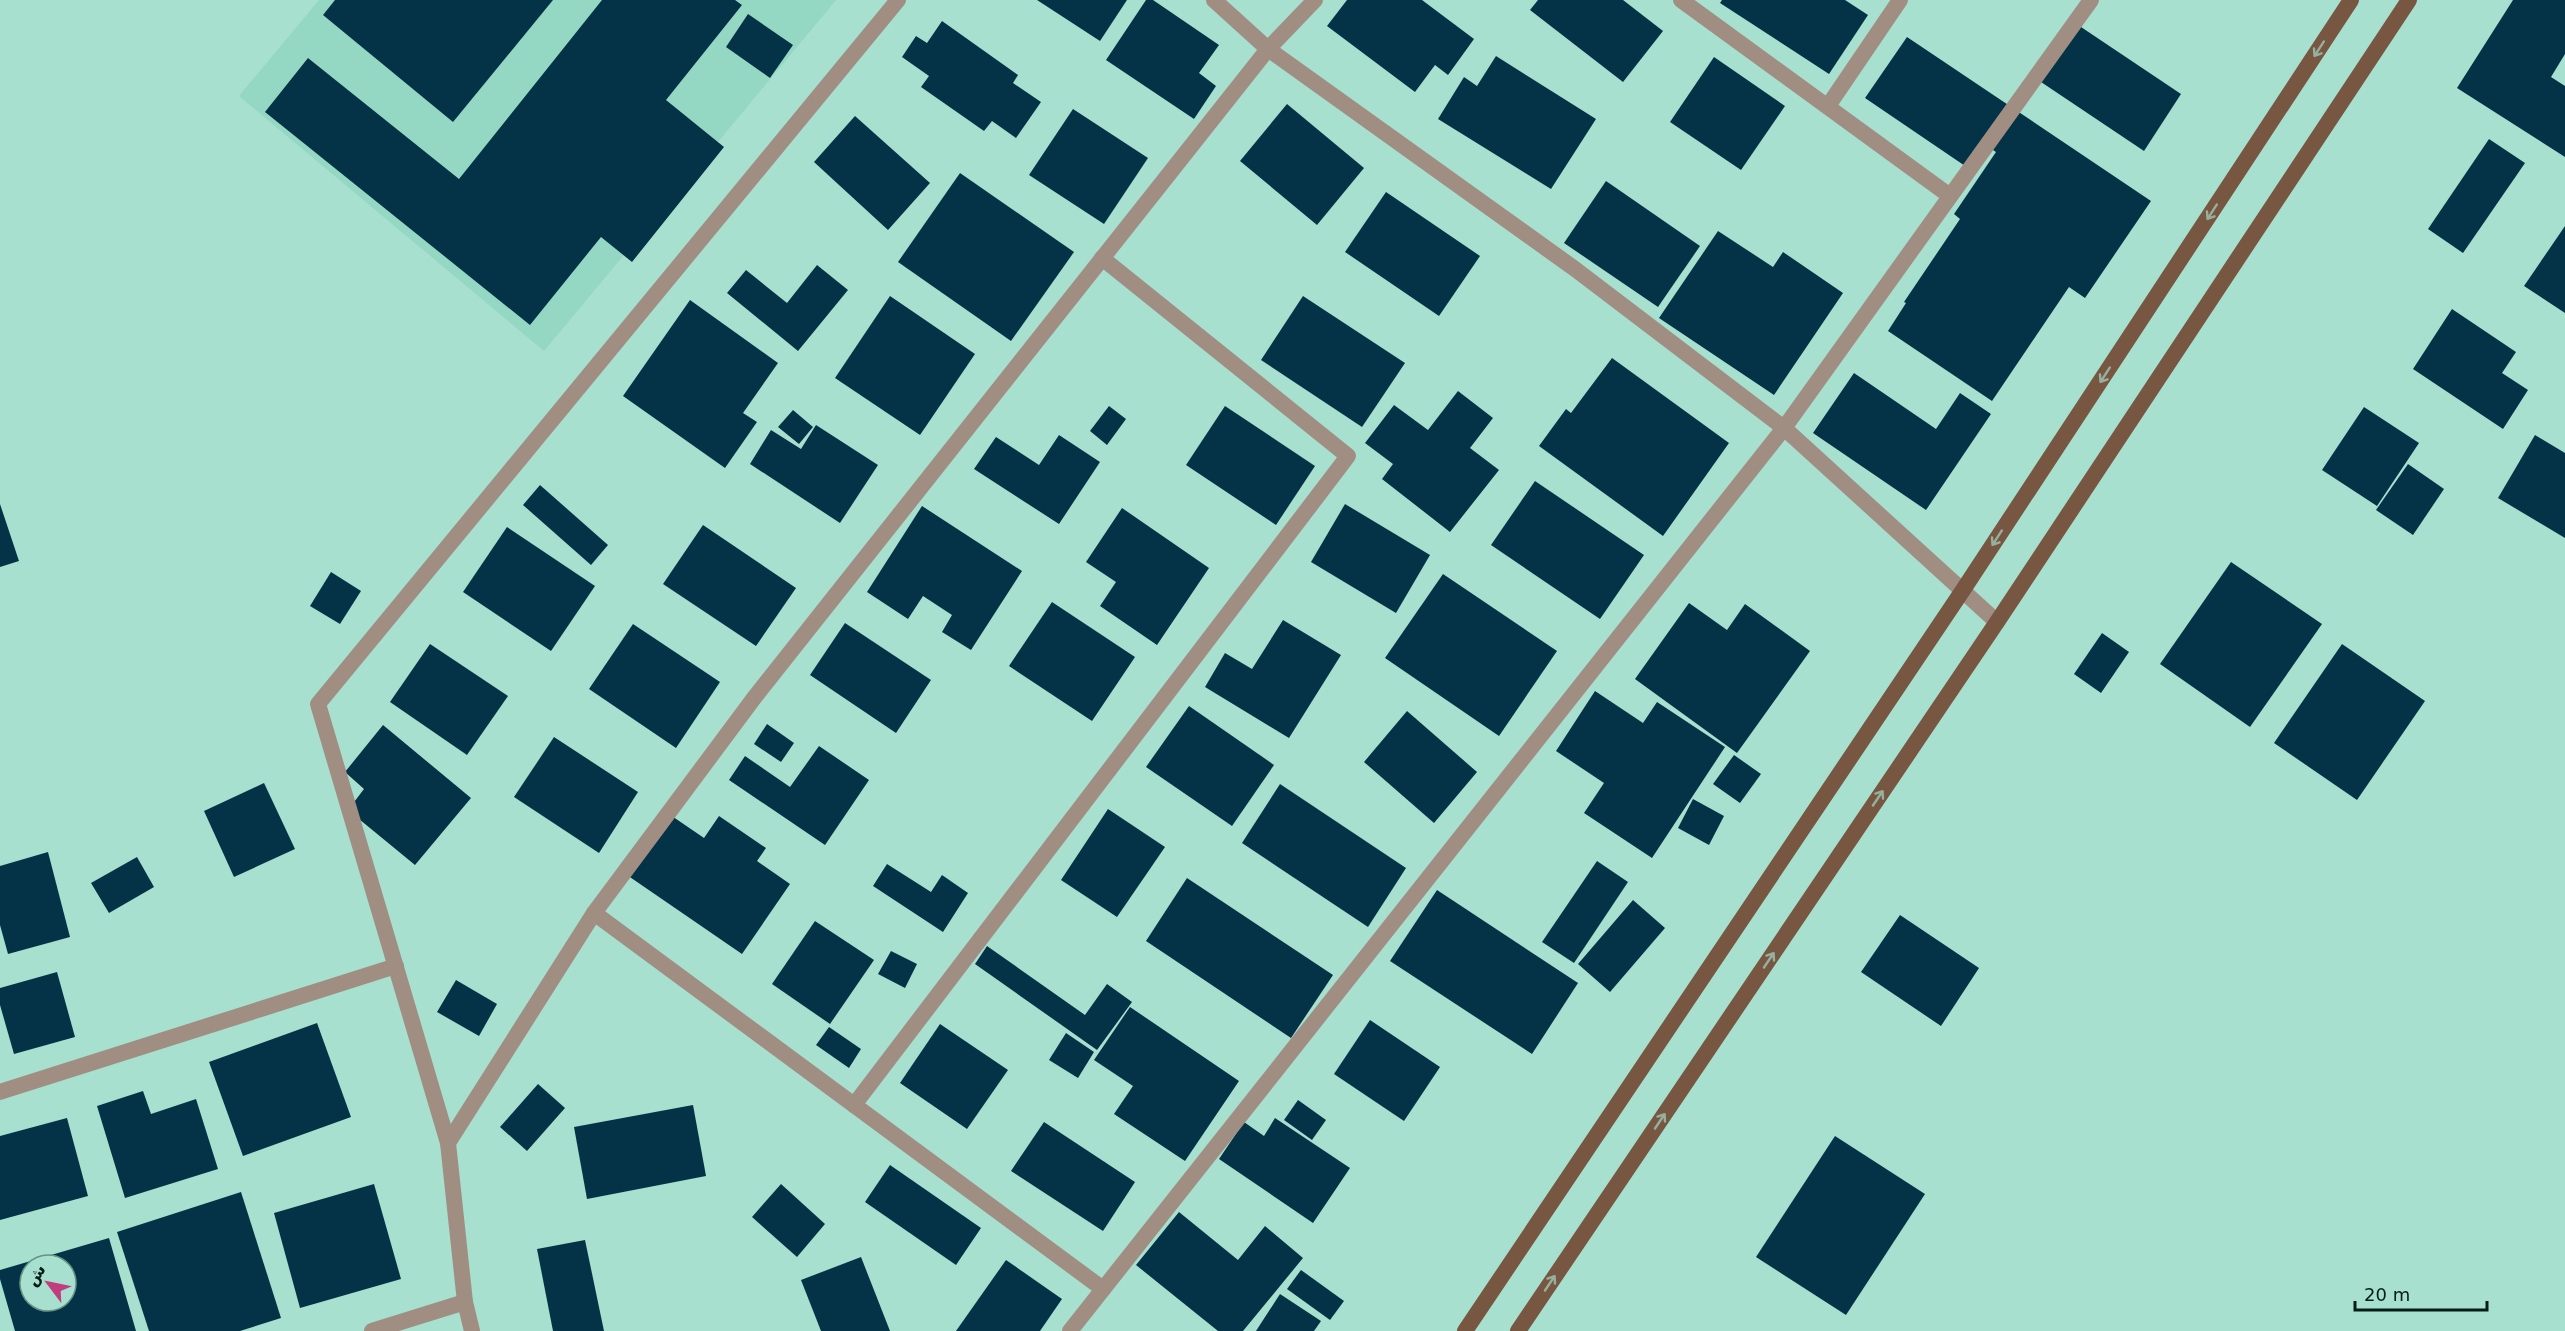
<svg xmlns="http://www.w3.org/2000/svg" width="2565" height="1331" font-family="'DejaVu Sans','Noto Sans Arabic',sans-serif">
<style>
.built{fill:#94d7c3}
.building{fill:#043348;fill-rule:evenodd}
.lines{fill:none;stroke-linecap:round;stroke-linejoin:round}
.minor{stroke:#a18e83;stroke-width:16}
.primary{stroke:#775742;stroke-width:16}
.oneway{stroke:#96b09d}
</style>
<rect width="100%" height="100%" fill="#a7e0ce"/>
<polygon class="built" points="319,0 836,0 544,351 239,96"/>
<g class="building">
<polygon points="335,0 553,0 453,122 323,15"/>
<polygon points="602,0 735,0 742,5 666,100 724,147 632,262 601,237 530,325 265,112 308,58 459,179"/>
<polygon points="1037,0 1127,0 1100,41"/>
<polygon points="1146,0 1153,0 1219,45 1199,73 1216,86 1194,119 1106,60"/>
<polygon points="1347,0 1422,0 1474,39 1448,75 1435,65 1415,92 1327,26"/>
<polygon points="1538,0 1623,0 1663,31 1623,82 1530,10"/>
<polygon points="1722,0 1845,0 1868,15 1829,74 1720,3"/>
<polygon points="2513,0 2565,0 2565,54 2551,77 2565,86 2565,157 2457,88"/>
<polygon points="748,14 793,45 770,78 726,47"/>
<polygon points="942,21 1018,75 1013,83 1041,102 1016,138 992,121 984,131 921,87 929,76 902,57 916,36 927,43"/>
<polygon points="2078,25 2181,94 2144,151 2041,82"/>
<polygon points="1907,37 2151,201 2085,298 2069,287 1992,401 1888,331 1906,303 1904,302 1960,219 1954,214 1996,152 1987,146 1971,170 1865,98"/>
<polygon points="1496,56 1596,119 1551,189 1438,119 1464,77 1477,86"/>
<polygon points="1714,57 1785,106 1741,170 1670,122"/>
<polygon points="1287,104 1364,168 1317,225 1240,161"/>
<polygon points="1073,109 1148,158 1104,224 1029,175"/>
<polygon points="855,116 930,183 888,230 814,162"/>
<polygon points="2489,139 2525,163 2463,253 2428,229"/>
<polygon points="960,173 1074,252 1011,341 898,262"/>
<polygon points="1606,181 1700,246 1658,307 1564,243"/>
<polygon points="1386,192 1480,256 1439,316 1345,252"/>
<polygon points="2565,226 2565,313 2524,286"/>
<polygon points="1718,231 1773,267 1783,252 1843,293 1774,395 1659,318"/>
<polygon points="817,265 848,290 798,351 727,293 746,270 787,303"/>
<polygon points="890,296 975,354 920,435 835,378"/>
<polygon points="1303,296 1405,363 1362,427 1261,360"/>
<polygon points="690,300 778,363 743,413 757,422 725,468 623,396"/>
<polygon points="2452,309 2516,352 2502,373 2528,390 2503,429 2413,369"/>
<polygon points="1612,358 1729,443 1663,536 1539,446 1566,409 1571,413"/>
<polygon points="1854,373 1936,429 1960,393 1991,414 1926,510 1813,433"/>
<polygon points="1458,391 1493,418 1470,448 1499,470 1450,532 1382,479 1393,464 1365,443 1394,405 1428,430"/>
<polygon points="1109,406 1126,419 1107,445 1090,431"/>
<polygon points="1225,406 1315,466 1276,525 1186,465"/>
<polygon points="2364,407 2419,443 2377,506 2322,470"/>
<polygon points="793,410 813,427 799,444 778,427"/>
<polygon points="816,425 878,465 840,523 750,464 771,430 801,449"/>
<polygon points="1059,435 1100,462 1059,524 974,469 996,437 1039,465"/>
<polygon points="2535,435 2565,453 2565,538 2498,498"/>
<polygon points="2408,464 2444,489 2413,535 2376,510"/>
<polygon points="1535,481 1644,555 1600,619 1491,545"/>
<polygon points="540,485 608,545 591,565 523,505"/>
<polygon points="0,504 19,561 0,567"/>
<polygon points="1345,504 1430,555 1396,613 1311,562"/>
<polygon points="922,506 1022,571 971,650 942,632 952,615 923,596 908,619 867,592"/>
<polygon points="1122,508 1209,568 1157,645 1100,606 1116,582 1086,562"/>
<polygon points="703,525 796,588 756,646 663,584"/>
<polygon points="507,527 595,586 551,651 463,592"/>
<polygon points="2231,562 2322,624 2250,727 2160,664"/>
<polygon points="331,572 361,591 340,624 310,606"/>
<polygon points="1443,574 1557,651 1499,736 1385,658"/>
<polygon points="1052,602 1135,657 1092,721 1009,666"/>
<polygon points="1689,603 1727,630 1745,604 1810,651 1737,753 1635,679"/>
<polygon points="1283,620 1341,655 1289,738 1205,687 1225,653 1252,669"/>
<polygon points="845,623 931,680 896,733 810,675"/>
<polygon points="633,624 720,682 676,748 589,689"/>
<polygon points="2102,633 2129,652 2101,693 2074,674"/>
<polygon points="430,644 508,696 467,755 390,702"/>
<polygon points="2342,644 2425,701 2357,800 2274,743"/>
<polygon points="1595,691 1643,723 1657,702 1725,747 1652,858 1584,813 1604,783 1556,751"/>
<polygon points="1189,706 1274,765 1232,826 1146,767"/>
<polygon points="1407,711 1477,772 1434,823 1364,762"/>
<polygon points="767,724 794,743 781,762 754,744"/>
<polygon points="383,725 471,798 415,865 348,810 364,789 345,772"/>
<polygon points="554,737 638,792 599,853 514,797"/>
<polygon points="819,746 869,780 825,845 729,780 745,756 790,787"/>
<polygon points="1734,755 1761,774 1740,803 1713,784"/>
<polygon points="264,783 295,849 234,877 204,811"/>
<polygon points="1280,784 1406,868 1368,927 1242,843"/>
<polygon points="1693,799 1724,816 1709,845 1678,828"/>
<polygon points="1108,809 1165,847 1117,917 1061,880"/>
<polygon points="666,812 704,838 719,816 766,848 757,861 790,884 742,954 624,873"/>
<polygon points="48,852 70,937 8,954 0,925 0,866"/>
<polygon points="137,857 154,887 109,913 91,883"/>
<polygon points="1597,861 1628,882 1574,963 1542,942"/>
<polygon points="887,864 931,892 942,875 968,893 943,932 873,886"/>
<polygon points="1187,878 1333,975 1291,1038 1146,941"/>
<polygon points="1437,890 1578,983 1532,1054 1390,961"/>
<polygon points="1633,900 1665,928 1610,992 1578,964"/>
<polygon points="1900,915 1979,968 1941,1026 1861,972"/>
<polygon points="815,921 874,960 830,1024 772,984"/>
<polygon points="987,946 1085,1015 1107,984 1132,1002 1097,1050 975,964"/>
<polygon points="891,951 917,964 905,988 878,974"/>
<polygon points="57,972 75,1037 14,1054 0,1005 0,988"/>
<polygon points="456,980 497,1004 479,1036 437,1012"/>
<polygon points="1130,1007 1239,1081 1185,1161 1114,1114 1133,1086 1094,1060"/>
<polygon points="1370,1020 1440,1067 1404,1121 1334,1074"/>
<polygon points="317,1023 351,1117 243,1156 209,1062"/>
<polygon points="940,1024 1008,1070 967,1129 900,1083"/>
<polygon points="829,1027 861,1049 849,1068 816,1045"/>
<polygon points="1066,1033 1094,1052 1078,1078 1049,1060"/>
<polygon points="538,1084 565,1108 527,1151 500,1127"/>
<polygon points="143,1091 151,1114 196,1099 218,1169 125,1198 97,1106"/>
<polygon points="1298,1100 1326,1120 1312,1140 1284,1120"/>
<polygon points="693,1105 706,1176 587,1199 574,1127"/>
<polygon points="67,1118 88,1196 0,1220 0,1136"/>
<polygon points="1275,1118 1350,1168 1313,1223 1219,1159 1244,1122 1264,1136"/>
<polygon points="1044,1122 1135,1182 1103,1231 1011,1171"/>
<polygon points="1835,1136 1925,1194 1846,1315 1756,1257"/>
<polygon points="890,1165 981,1228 956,1265 865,1202"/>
<polygon points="374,1184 401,1279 300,1308 274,1213"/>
<polygon points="781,1184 825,1224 797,1257 752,1217"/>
<polygon points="241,1192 281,1318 240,1331 149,1331 117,1232"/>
<polygon points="1179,1212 1238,1260 1265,1226 1303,1258 1243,1331 1218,1331 1136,1265"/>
<path d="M109,1238L136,1331H15L0,1279V1270ZM30,1265H66V1301H30Z"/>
<polygon points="585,1240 604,1331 553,1331 537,1249"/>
<polygon points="861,1257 890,1331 821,1331 801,1280"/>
<polygon points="1006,1260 1062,1299 1040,1331 956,1331"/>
<polygon points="1301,1270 1344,1301 1330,1320 1287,1289"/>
<polygon points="1280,1294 1321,1321 1314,1331 1256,1331"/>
</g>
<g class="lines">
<g class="minor">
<polyline points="1214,0 1268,49 1575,269 1784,428 1997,622"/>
<polyline points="1681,0 1950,196"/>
<polyline points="1828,106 1900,0"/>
<polyline points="1102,258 1348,456 854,1105 1103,1289"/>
<polyline points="594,913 854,1105"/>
<polyline points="0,1092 396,966"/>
<polyline points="448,1143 318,704 898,0"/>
<polyline points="372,1331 465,1302"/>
<polyline points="472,1331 465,1302 448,1143 594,913 754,698 1268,49 1315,0"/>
<polyline points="1070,1331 1784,428 2091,0"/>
</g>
<g class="primary">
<polyline points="1465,1331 1963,590 2351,0"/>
<polyline points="1518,1331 1997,622 2409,0"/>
</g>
</g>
<defs><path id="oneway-shaft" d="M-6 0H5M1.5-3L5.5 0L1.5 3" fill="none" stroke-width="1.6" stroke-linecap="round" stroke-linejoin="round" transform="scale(1.5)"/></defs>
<g class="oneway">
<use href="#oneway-shaft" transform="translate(2319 49) rotate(123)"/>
<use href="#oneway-shaft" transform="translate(2212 212) rotate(123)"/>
<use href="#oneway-shaft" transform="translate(2105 375) rotate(123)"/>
<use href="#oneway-shaft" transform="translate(1997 538) rotate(123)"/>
<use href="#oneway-shaft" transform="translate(1878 798) rotate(-56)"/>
<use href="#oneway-shaft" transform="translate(1769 960) rotate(-56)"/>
<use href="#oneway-shaft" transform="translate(1660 1121) rotate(-56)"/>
<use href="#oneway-shaft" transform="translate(1550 1283) rotate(-56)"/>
</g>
<g transform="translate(48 1283) rotate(302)"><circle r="28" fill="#a7e0ce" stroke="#679285" stroke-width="1.5"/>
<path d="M0-4.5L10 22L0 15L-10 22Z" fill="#c23d7f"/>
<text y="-9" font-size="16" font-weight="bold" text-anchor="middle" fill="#061d17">ش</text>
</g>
<path d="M2355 1301v9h132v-9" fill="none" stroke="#061d17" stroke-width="3"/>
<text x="2364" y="1301" font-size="18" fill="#061d17" stroke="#a7e0ce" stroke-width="4.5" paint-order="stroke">20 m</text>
</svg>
